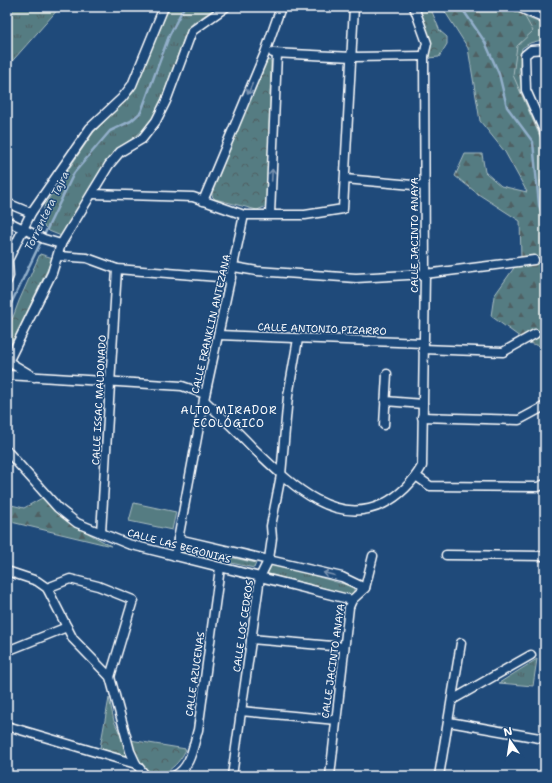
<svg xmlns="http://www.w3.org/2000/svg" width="552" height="783" font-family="'Shantell Sans',sans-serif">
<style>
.grass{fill:url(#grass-tufts);stroke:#aabdc0}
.forest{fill:url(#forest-firs);stroke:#aabdc0}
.park{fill:url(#park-crowns);stroke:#aabdc0}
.garden{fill:#547b82;stroke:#aabdc0}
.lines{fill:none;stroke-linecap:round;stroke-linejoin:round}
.stream{stroke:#92afca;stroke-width:2.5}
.minor-casing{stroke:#fff;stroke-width:11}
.minor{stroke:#1f4a7a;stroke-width:8}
.oneway{stroke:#7992af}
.labels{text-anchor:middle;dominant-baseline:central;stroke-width:3;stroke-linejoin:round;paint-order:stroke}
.street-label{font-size:10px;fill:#fff;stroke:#1f4a7a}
.water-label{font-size:11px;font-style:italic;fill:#d2dee9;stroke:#1f4a7a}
.neighbourhood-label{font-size:11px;letter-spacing:1px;fill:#fff;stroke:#1f4a7a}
</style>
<defs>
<pattern id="grass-tufts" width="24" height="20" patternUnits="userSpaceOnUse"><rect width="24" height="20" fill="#547b82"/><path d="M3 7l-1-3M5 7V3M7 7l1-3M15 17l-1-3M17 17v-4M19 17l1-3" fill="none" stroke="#506164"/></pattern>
<pattern id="forest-firs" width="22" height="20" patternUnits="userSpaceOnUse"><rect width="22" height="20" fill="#547b82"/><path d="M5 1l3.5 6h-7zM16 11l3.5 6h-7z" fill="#506164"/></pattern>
<pattern id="park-crowns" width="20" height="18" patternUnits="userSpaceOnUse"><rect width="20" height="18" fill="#547b82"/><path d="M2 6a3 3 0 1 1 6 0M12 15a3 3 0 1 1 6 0" fill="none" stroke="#506164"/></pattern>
</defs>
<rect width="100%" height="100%" fill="#1f4a7a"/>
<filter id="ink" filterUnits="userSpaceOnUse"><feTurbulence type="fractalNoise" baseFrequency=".025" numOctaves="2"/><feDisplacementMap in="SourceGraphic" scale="8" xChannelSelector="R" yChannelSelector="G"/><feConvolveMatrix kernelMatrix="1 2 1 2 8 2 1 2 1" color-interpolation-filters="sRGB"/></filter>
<g filter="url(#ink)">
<g class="grass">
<polygon points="7,7 60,7 7,67"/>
<polygon points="169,7 218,7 194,22 186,32 160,104 148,127 118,149 105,163 78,212 61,236 49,231 41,223 45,204 93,133 133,93"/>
<polygon points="501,7 545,25 545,39 530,43 522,48 519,72 522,89 545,142 545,194 511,105"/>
<polygon points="180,546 256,563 254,568 178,551"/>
<polygon points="273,564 354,587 354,594 351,596 317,586 266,574 270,566"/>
<polygon points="537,659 533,686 499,683"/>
</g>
<g class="forest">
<polygon points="442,7 512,7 521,10 533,31 517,46 513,75 545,148 545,179 540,181 545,194 545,347 528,343 491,316 494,296 521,258 520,221 478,194 455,176 465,154 482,154 485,172 501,186 527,192 505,152 480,121 468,48"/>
<polygon points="42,498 70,523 111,546 7,521 7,504 24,508"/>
</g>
<g class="park">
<path d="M419,7H430L440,31L447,37V44L439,57L428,58C433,40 425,24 419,7Z"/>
<polygon points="267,60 271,61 267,206 257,210 215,199 212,196 212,191 264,63"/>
<polygon points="40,254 53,258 7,353 7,333 19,301"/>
<polygon points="109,698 114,721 126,747 127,756 123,757 100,748"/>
<path d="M130,740L186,749C181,762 162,783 146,770C138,763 134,749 130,740Z"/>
</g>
<polygon class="garden" points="134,503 176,512 172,530 129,521"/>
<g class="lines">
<g class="stream">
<polyline points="461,7 485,42 499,74 507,107 533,142 539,205 545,224"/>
<polyline points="7,312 74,173 110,131 131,121 141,112 169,36 184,7"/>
</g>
<defs>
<g id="minor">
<polyline points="518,7 545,19"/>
<polyline points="545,49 531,50 525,55 526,90 545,133"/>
<polyline points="273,53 352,57 424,56"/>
<polyline points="345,179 424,186"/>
<polyline points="92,194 193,197 244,215 305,215 343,209 354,7"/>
<polyline points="203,201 265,53 281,7"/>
<polyline points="7,203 31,213"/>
<polyline points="270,214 277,54"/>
<polyline points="7,221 44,239 61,244"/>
<polyline points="58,256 87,258 117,269 231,278"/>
<polyline points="234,267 257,271 356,278 425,274 534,260"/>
<polyline points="7,281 9,276 8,260 31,213 90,128 122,98 132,85 164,7"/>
<polyline points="219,335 423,343"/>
<polyline points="423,349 503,352 535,334"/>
<polyline points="9,362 34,377"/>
<polyline points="7,364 52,273 61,244 109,165 120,152 142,139 156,121 166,101 192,31 226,7"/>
<polyline points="7,375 182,386 205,394"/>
<path d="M204,400C221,416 238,432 254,449C287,480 332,528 383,504C399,496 413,482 422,466L425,274L424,56L427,43L414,7"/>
<polyline points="385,401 423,404"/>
<polyline points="422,417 519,420 545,406"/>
<polyline points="384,425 387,374"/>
<polyline points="7,451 58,508 77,523 128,544 352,600"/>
<polyline points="416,476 430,486 538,487 545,484"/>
<polyline points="101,533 117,269"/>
<polyline points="178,539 342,577 365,588"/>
<polyline points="446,555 545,556"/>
<polyline points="175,556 204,400 244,215"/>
<polyline points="7,571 37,581 47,588 73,639 110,677 130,751 136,764 146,776"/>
<polyline points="47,588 70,579 98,586 133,600 110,677"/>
<polyline points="251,639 344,647"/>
<polyline points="7,651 67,627"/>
<polyline points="452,700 531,655"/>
<polyline points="241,711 336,720"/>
<polyline points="449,722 545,739"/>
<polyline points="7,726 136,764"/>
<path d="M174,776C191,768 193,746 198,730L220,568"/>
<polyline points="232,776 260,577 269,559 272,538 271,526 281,475 288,396 298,339"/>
<polyline points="330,776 349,607 352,600 365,588 373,556"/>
<polyline points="439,776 461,643"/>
</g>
</defs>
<use href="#minor" class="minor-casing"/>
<use href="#minor" class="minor"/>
</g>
<defs><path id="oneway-shaft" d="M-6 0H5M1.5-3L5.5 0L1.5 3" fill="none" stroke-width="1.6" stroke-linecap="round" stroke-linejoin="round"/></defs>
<g class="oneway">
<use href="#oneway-shaft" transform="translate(250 89) rotate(113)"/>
<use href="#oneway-shaft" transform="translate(272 175) rotate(-87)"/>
<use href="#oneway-shaft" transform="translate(329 574) rotate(-166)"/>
</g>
</g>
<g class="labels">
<g class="street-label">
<text transform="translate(414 235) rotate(-90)">CALLE JACINTO ANAYA</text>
<text transform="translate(211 324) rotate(-77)">CALLE FRANKLIN ANTEZANA</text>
<text transform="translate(322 329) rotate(2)">CALLE ANTONIO PIZARRO</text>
<text transform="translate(99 400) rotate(-87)">CALLE ISSAC MALDONADO</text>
<text transform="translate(179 546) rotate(15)">CALLE LAS BEGONIAS</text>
<text transform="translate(243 626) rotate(-82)">CALLE LOS CEDROS</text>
<text transform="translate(333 661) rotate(-82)">CALLE JACINTO ANAYA</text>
<text transform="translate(195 674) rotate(-82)">CALLE AZUCENAS</text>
</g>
<g class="water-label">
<text transform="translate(47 211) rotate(-64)">Torrentera Tajra</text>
</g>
<g class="neighbourhood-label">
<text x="229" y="410">ALTO MIRADOR<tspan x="229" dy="13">ECOLÓGICO</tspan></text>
</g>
</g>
<rect width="552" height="783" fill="none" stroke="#1f4a7a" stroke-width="24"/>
<rect x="12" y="12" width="528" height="759" fill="none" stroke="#fff" stroke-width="1.5" filter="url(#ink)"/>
<g transform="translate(510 741) rotate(347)" stroke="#1f4a7a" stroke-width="3" paint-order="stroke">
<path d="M0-3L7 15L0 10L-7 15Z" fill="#ffffff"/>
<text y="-6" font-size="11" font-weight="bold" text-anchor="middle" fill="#ffffff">N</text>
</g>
</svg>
